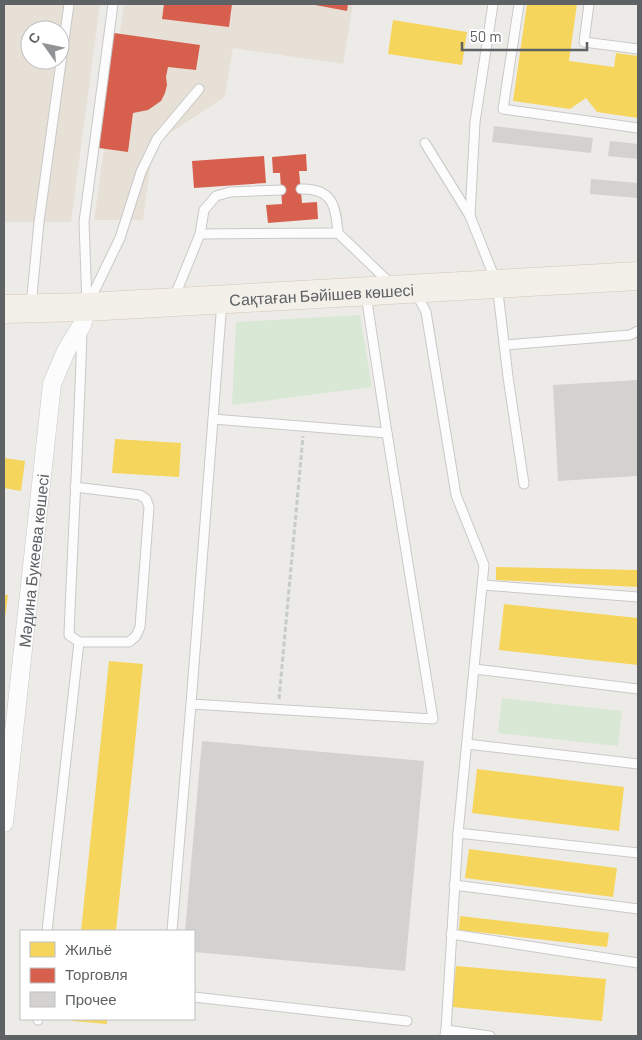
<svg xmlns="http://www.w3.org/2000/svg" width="642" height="1040" font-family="Barlow,sans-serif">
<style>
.commercial{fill:#e6e0d6;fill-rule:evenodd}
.green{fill:#d9e7d5}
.homes{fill:#f6d55c}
.shops{fill:#d6604d}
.building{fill:#d4d2d1}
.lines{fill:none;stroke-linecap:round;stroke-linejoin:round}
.service-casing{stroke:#c9c9c8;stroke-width:11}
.minor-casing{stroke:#c9c9c8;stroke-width:19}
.primary-casing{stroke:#d3c7b8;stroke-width:29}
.path{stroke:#c7ccc9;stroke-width:3;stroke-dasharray:5 2.5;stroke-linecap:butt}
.service{stroke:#fcfcfc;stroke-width:9}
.minor{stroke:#fcfcfc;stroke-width:18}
.primary{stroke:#f3efe9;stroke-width:28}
.labels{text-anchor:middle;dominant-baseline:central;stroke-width:5;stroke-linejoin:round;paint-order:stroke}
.street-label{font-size:16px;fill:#5e6265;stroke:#fff}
</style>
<rect width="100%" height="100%" fill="#edebe8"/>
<g class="commercial">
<path d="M4,4H100L71,222H4ZM30,30H60V60H30Z"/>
<polygon points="124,4 353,4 343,64 233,48 225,97 153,144 143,220 94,220"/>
</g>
<g class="green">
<polygon points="360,315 372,387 232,405 236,322"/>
<polygon points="502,698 622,711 618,746 498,733"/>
</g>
<g class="homes">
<polygon points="527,4 577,4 569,61 614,67 616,53 638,56 638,118 597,112 586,98 570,109 513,101"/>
<polygon points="393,20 467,32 462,65 388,54"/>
<polygon points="115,439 181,443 179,477 112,473"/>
<polygon points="4,458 25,461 21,491 4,488"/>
<polygon points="496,567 638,570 638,587 496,580"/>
<polygon points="4,595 8,595 5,618 4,618"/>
<polygon points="504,604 638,618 638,665 499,650"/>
<polygon points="109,661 143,664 116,931 81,931"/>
<polygon points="477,769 624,787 619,831 472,813"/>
<polygon points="469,849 617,868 613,897 465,878"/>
<polygon points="460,916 609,933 607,947 459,930"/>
<polygon points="456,966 606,979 602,1021 452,1007"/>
<polygon points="73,1019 107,1019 107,1024 72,1021"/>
</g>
<g class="shops">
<polygon points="164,4 232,4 229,27 162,19"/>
<polygon points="310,4 348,4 347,11"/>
<polygon points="114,33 200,45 196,70 168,67 166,77 167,85 165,93 161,101 148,110 133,113 128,152 99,148"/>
<polygon points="306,154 307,171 299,171 302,203 317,202 318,219 268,223 266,205 282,204 280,173 273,173 272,157"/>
<polygon points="264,156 266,183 194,188 192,161"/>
</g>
<g class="building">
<polygon points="494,126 593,138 591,153 492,142"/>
<polygon points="610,141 638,144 638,159 608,156"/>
<polygon points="591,179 638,183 638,198 590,194"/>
<polygon points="638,380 638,476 558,481 553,385"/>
<polygon points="202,741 424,761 405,971 194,952 194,931 185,931"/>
</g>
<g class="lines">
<defs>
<g id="service">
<polyline points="493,4 475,122 470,216 497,284 508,377 524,484"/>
<polyline points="519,4 503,109 638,128"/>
<polyline points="589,4 584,42 638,49"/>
<polyline points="425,143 470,216"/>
<path d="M301,189C333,188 336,207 338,233"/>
<polyline points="200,234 204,210 216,196 230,192 281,190"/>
<polyline points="416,293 426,312 456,495 484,565 458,833 638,853"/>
<polyline points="174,298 200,234 338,233 391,284"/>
<polyline points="222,301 213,419 387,433 366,295"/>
<polyline points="89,302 120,238 141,172 157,139 199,89"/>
<polyline points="87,304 84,222 113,4"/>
<polyline points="31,306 39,222 69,4"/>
<polyline points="504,345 630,335 638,331"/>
<polyline points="213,419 191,704 433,719 387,433"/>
<path d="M75,487L140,495L146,499L149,507L140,627L136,636L129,642H79L69,635C73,533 79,432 82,330"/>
<polyline points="483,585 638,597"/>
<polyline points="475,669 638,689"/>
<polyline points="467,744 638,764"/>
<polyline points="454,885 638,909"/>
<polyline points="47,931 79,642"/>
<polyline points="172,931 191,704"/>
<polyline points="451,934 638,963"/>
<polyline points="194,997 407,1021"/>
<polyline points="38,1020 38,1019"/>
<polyline points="446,1030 458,833"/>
<polyline points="445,1035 446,1030 490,1036"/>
</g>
<g id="minor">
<path id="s1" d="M4,823L52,384L66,351L82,325L87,307"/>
</g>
<g id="primary">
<path id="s2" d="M4,309L87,307L638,276"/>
</g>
</defs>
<use href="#service" class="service-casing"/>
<use href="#minor" class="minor-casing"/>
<use href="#primary" class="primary-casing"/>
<polyline class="path" points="279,699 303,436"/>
<use href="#service" class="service"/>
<use href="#minor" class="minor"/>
<use href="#primary" class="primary"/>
</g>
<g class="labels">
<g class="street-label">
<text stroke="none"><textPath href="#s2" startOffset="318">Сақтаған Бәйішев көшесі</textPath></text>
<text stroke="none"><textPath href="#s1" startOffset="264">Мәдина Букеева көшесі</textPath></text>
</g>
</g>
<rect width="642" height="1040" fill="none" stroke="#5e6265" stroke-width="10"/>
<rect x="20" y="930" width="175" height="90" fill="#ffffff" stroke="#bfc0c1"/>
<rect x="30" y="942" width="25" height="15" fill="#f6d55c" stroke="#bfc0c1"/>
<text x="65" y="955" font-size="15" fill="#5e6265">Жильё</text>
<rect x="30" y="968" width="25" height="15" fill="#d6604d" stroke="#bfc0c1"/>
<text x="65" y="980" font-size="15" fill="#5e6265">Торговля</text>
<rect x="30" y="992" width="25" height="15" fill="#d4d2d1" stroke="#bfc0c1"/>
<text x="65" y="1005" font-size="15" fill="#5e6265">Прочее</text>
<g transform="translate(45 45) rotate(303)"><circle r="24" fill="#ffffff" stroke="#bfc0c1"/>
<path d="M0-4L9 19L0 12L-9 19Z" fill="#909293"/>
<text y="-8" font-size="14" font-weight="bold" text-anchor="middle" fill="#5e6265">С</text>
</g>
<path d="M462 42v8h125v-8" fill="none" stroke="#5e6265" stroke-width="2.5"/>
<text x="470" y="42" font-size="15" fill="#5e6265" stroke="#ffffff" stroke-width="4" paint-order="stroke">50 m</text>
</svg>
